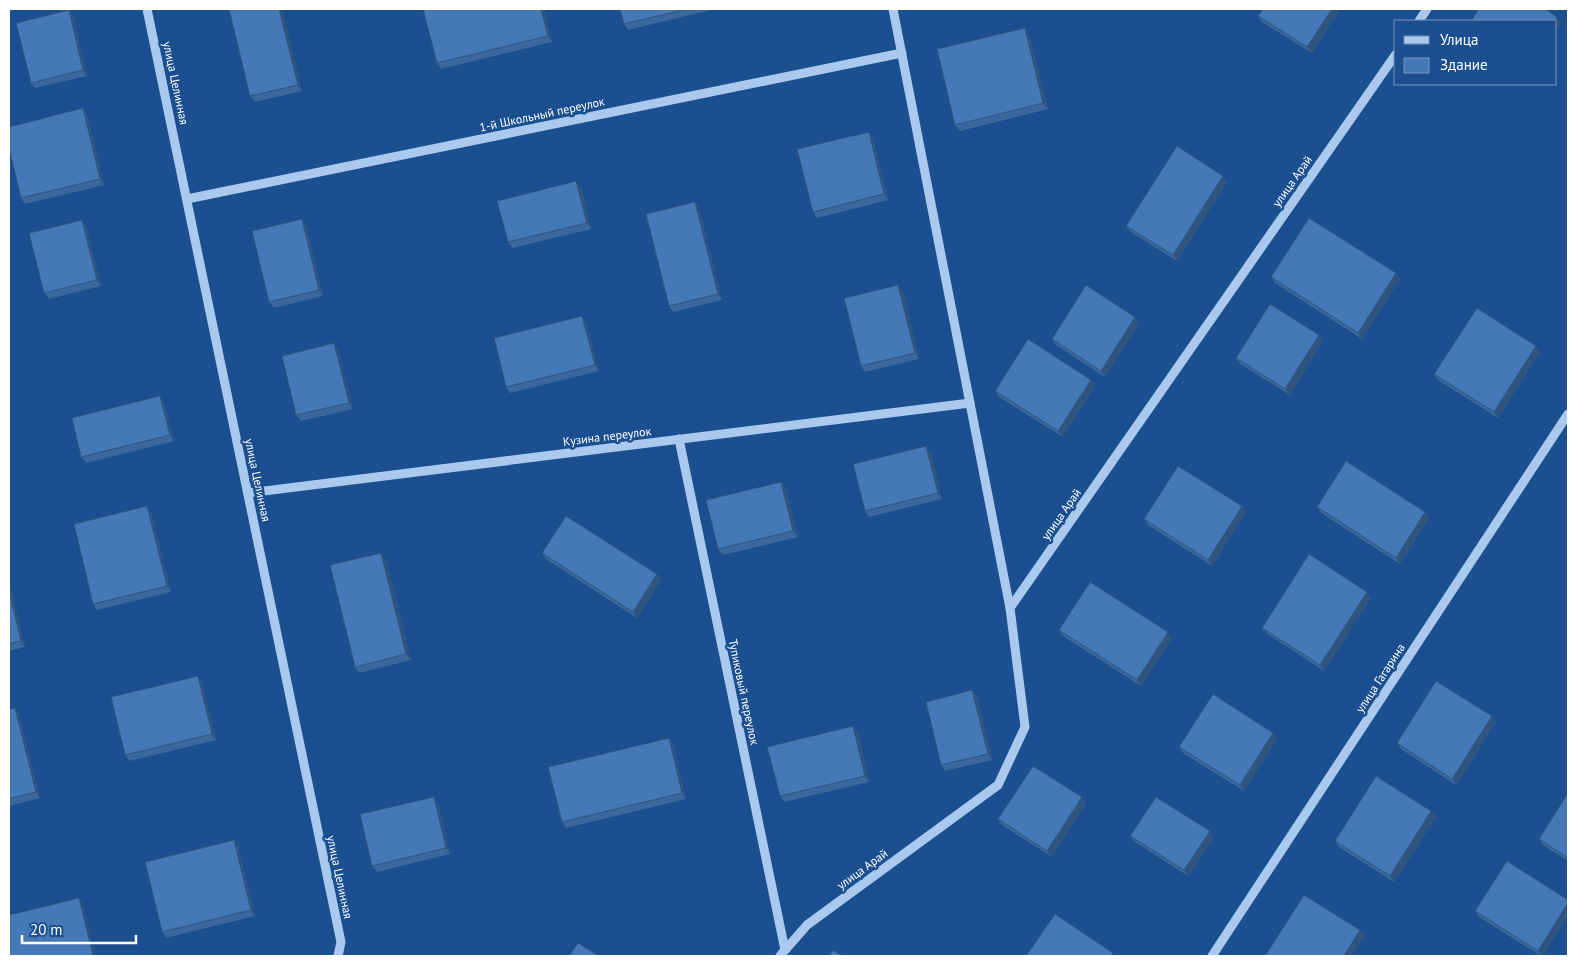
<svg xmlns="http://www.w3.org/2000/svg" width="1577" height="965" font-family="'PT Sans',sans-serif">
<style>
.lines{fill:none;stroke-linecap:round;stroke-linejoin:round}
.minor{stroke:#a9c9ee;stroke-width:9}
.wall{fill:#3a679d}
.shaded-wall{fill:#305480}
.building{fill:#4478b7;stroke:#305480}
.labels{text-anchor:middle;dominant-baseline:central;stroke-width:5;stroke-linejoin:round;paint-order:stroke}
.street-label{font-size:12px;fill:#fff;stroke:#1b4f8f}
</style>
<rect width="100%" height="100%" fill="#1b4f8f"/>
<g class="lines">
<g class="minor">
<polyline points="147,9 341,942 338,956"/>
<polyline points="893,9 1010,608"/>
<polyline points="1419,21 1427,9"/>
<polyline points="187,199 902,53"/>
<polyline points="679,439 785,950"/>
<polyline points="248,493 970,403"/>
<polyline points="780,956 807,925 998,785 1025,727 1010,608 1396,54"/>
<polyline points="1212,956 1568,414"/>
</g>
</g>
<g class="wall">
<polygon points="229,9 282,9 302,91 255,102 250,96"/>
<polygon points="423,9 544,9 552,42 441,69 437,63"/>
<polygon points="620,9 711,9 711,10 628,30 624,24"/>
<polygon points="1263,9 1340,9 1312,53 1262,22 1258,16"/>
<polygon points="69,10 73,16 87,76 35,88 31,83"/>
<polygon points="1029,34 1048,109 960,131 955,125"/>
<polygon points="87,114 104,185 25,204 21,198"/>
<polygon points="873,138 888,200 817,218 813,212"/>
<polygon points="1223,176 1227,182 1177,261 1131,232 1126,226"/>
<polygon points="581,187 591,229 512,248 508,242"/>
<polygon points="695,202 699,208 722,300 673,312 669,306"/>
<polygon points="302,219 306,225 323,296 274,308 269,302"/>
<polygon points="86,226 101,286 49,299 44,293"/>
<polygon points="1396,273 1400,279 1362,339 1275,283 1271,277"/>
<polygon points="903,291 919,359 865,372 861,366"/>
<polygon points="582,316 586,322 599,371 510,393 506,387"/>
<polygon points="1139,323 1105,377 1056,345 1052,339"/>
<polygon points="1319,335 1323,341 1290,395 1240,364 1236,358"/>
<polygon points="338,349 353,409 301,421 296,415"/>
<polygon points="1540,352 1498,418 1438,380 1434,374"/>
<polygon points="1091,380 1095,386 1063,437 999,397 995,391"/>
<polygon points="164,402 174,441 86,463 81,457"/>
<polygon points="931,452 942,499 869,517 865,511"/>
<polygon points="781,482 786,488 798,537 723,555 718,549"/>
<polygon points="1242,506 1246,512 1212,566 1148,525 1144,519"/>
<polygon points="1317,507 1425,512 1429,518 1400,564 1321,513"/>
<polygon points="151,512 171,592 97,610 93,604"/>
<polygon points="542,553 657,574 661,580 637,618 546,559"/>
<polygon points="386,559 411,660 359,673 355,667"/>
<polygon points="9,584 10,586 25,647 9,651"/>
<polygon points="1367,592 1371,598 1324,671 1266,633 1262,628"/>
<polygon points="1059,630 1172,638 1141,686 1063,636"/>
<polygon points="198,676 202,682 216,740 130,761 125,755"/>
<polygon points="977,696 992,760 945,771 941,765"/>
<polygon points="15,708 19,714 40,798 9,806 9,709"/>
<polygon points="1492,716 1496,722 1456,785 1401,749 1397,743"/>
<polygon points="858,732 869,782 784,802 780,796"/>
<polygon points="1273,733 1277,739 1244,791 1183,753 1179,747"/>
<polygon points="669,738 673,744 686,799 566,828 562,822"/>
<polygon points="1568,793 1568,861 1543,845 1539,839"/>
<polygon points="438,803 450,854 377,872 372,866"/>
<polygon points="1086,803 1052,857 1002,825 998,819"/>
<polygon points="1431,811 1436,817 1394,882 1339,847 1335,841"/>
<polygon points="1210,831 1214,837 1188,876 1135,842 1130,836"/>
<polygon points="238,846 255,916 166,938 162,932"/>
<polygon points="1507,861 1543,956 1541,956 1479,917 1475,911"/>
</g>
<g class="shaded-wall">
<polygon points="279,9 282,9 302,91 298,85"/>
<polygon points="541,9 544,9 552,42 548,36"/>
<polygon points="1332,9 1340,9 1312,53 1307,47"/>
<polygon points="69,10 73,16 87,76 83,70"/>
<polygon points="1557,17 1562,23 1556,32 1556,21 1555,21"/>
<polygon points="1025,28 1029,34 1048,109 1043,103"/>
<polygon points="83,108 87,114 104,185 100,179"/>
<polygon points="869,132 873,138 888,200 884,194"/>
<polygon points="1223,176 1227,182 1177,261 1173,255"/>
<polygon points="576,181 581,187 591,229 587,223"/>
<polygon points="695,202 699,208 722,300 718,294"/>
<polygon points="302,219 306,225 323,296 319,290"/>
<polygon points="82,220 86,226 101,286 97,280"/>
<polygon points="1396,273 1400,279 1362,339 1358,333"/>
<polygon points="898,285 903,291 919,359 915,353"/>
<polygon points="582,316 586,322 599,371 595,365"/>
<polygon points="1135,317 1139,323 1105,377 1101,371"/>
<polygon points="1319,335 1323,341 1290,395 1285,389"/>
<polygon points="334,343 338,349 353,409 349,403"/>
<polygon points="1536,346 1540,352 1498,418 1494,412"/>
<polygon points="1091,380 1095,386 1063,437 1058,431"/>
<polygon points="160,396 164,402 174,441 170,435"/>
<polygon points="926,446 931,452 942,499 938,493"/>
<polygon points="781,482 786,488 798,537 793,531"/>
<polygon points="147,506 151,512 171,592 167,586"/>
<polygon points="1242,506 1246,512 1212,566 1208,560"/>
<polygon points="1425,512 1429,518 1400,564 1396,558"/>
<polygon points="381,553 386,559 411,660 406,654"/>
<polygon points="657,574 661,580 637,618 633,612"/>
<polygon points="9,584 10,586 25,647 21,641 9,591"/>
<polygon points="1367,592 1371,598 1324,671 1320,665"/>
<polygon points="1168,632 1172,638 1141,686 1137,680"/>
<polygon points="198,676 202,682 216,740 212,734"/>
<polygon points="972,690 977,696 992,760 988,754"/>
<polygon points="15,708 19,714 40,798 36,792"/>
<polygon points="1492,716 1496,722 1456,785 1452,779"/>
<polygon points="853,726 858,732 869,782 865,776"/>
<polygon points="1273,733 1277,739 1244,791 1240,785"/>
<polygon points="669,738 673,744 686,799 682,793"/>
<polygon points="434,797 438,803 450,854 446,848"/>
<polygon points="1082,797 1086,803 1052,857 1047,851"/>
<polygon points="1431,811 1436,817 1394,882 1390,876"/>
<polygon points="1210,831 1214,837 1188,876 1184,870"/>
<polygon points="234,840 238,846 255,916 251,910"/>
<polygon points="79,898 83,904 96,956 94,956 93,955"/>
<polygon points="1568,903 1568,916 1543,956 1542,956 1538,951"/>
<polygon points="1360,930 1365,936 1352,956 1344,956"/>
</g>
<g class="building">
<polygon points="229,9 279,9 298,85 250,96"/>
<polygon points="423,9 541,9 548,36 437,63"/>
<polygon points="620,9 687,9 624,24"/>
<polygon points="1263,9 1332,9 1307,47 1258,16"/>
<polygon points="1479,9 1545,9 1557,17 1555,21 1471,21"/>
<polygon points="69,10 83,70 31,83 16,23"/>
<polygon points="1025,28 1043,103 955,125 937,49"/>
<polygon points="83,108 100,179 21,198 9,148 9,127"/>
<polygon points="869,132 884,194 813,212 797,149"/>
<polygon points="1177,146 1223,176 1173,255 1126,226"/>
<polygon points="576,181 587,223 508,242 497,201"/>
<polygon points="695,202 718,294 669,306 646,214"/>
<polygon points="1309,218 1396,273 1358,333 1271,277"/>
<polygon points="302,219 319,290 269,302 252,231"/>
<polygon points="82,220 97,280 44,293 29,233"/>
<polygon points="898,285 915,353 861,366 844,298"/>
<polygon points="1086,285 1135,317 1101,371 1052,339"/>
<polygon points="1270,304 1319,335 1285,389 1236,358"/>
<polygon points="1477,308 1536,346 1494,412 1434,374"/>
<polygon points="582,316 595,365 506,387 494,338"/>
<polygon points="1028,339 1091,380 1058,431 995,391"/>
<polygon points="334,343 349,403 296,415 282,356"/>
<polygon points="160,396 170,435 81,457 72,418"/>
<polygon points="926,446 938,493 865,511 853,464"/>
<polygon points="1346,461 1425,512 1396,558 1317,507"/>
<polygon points="1178,466 1242,506 1208,560 1144,519"/>
<polygon points="781,482 793,531 718,549 706,500"/>
<polygon points="147,506 167,586 93,604 74,524"/>
<polygon points="566,516 657,574 633,612 542,553"/>
<polygon points="381,553 406,654 355,667 330,565"/>
<polygon points="1309,554 1367,592 1320,665 1262,628"/>
<polygon points="1090,582 1168,632 1137,680 1059,630"/>
<polygon points="9,591 21,641 9,644"/>
<polygon points="198,676 212,734 125,755 111,697"/>
<polygon points="1436,681 1492,716 1452,779 1397,743"/>
<polygon points="972,690 988,754 941,765 926,702"/>
<polygon points="1213,694 1273,733 1240,785 1179,747"/>
<polygon points="15,708 36,792 9,799 9,709"/>
<polygon points="853,726 865,776 780,796 767,747"/>
<polygon points="669,738 682,793 562,822 548,767"/>
<polygon points="1033,766 1082,797 1047,851 998,819"/>
<polygon points="1376,776 1431,811 1390,876 1335,841"/>
<polygon points="1568,793 1568,858 1539,839"/>
<polygon points="434,797 446,848 372,866 360,814"/>
<polygon points="1156,797 1210,831 1184,870 1130,836"/>
<polygon points="234,840 251,910 162,932 145,862"/>
<polygon points="1507,861 1568,900 1568,903 1538,951 1475,911"/>
<polygon points="1304,895 1360,930 1344,956 1265,956"/>
<polygon points="79,898 93,955 87,956 9,956 9,915"/>
<polygon points="1055,914 1113,953 1111,956 1026,956"/>
<polygon points="578,943 599,956 569,956"/>
<polygon points="833,950 842,956 829,956"/>
</g>
<g class="labels">
<g class="street-label">
<text transform="translate(176 83) rotate(78)">улица Целинная</text>
<text transform="translate(542 114) rotate(-12)">1-й Школьный переулок</text>
<text transform="translate(1292 181) rotate(-55)">улица Арай</text>
<text transform="translate(607 436) rotate(-7)">Кузина переулок</text>
<text transform="translate(258 480) rotate(78)">улица Целинная</text>
<text transform="translate(1061 514) rotate(-55)">улица Арай</text>
<text transform="translate(1380 678) rotate(-57)">улица Гагарина</text>
<text transform="translate(744 692) rotate(78)">Тупиковый переулок</text>
<text transform="translate(862 869) rotate(-36)">улица Арай</text>
<text transform="translate(340 877) rotate(78)">улица Целинная</text>
</g>
</g>
<rect width="1577" height="965" fill="none" stroke="#ffffff" stroke-width="20"/>
<rect x="1394" y="20" width="162" height="65" fill="#1b4f8f" stroke="#7695bc"/>
<rect x="1404" y="36" width="25" height="8" fill="#a9c9ee" stroke="#7695bc"/>
<text x="1440" y="45" font-size="15" fill="#ffffff">Улица</text>
<rect x="1404" y="58" width="25" height="15" fill="#4478b7" stroke="#7695bc"/>
<text x="1440" y="70" font-size="15" fill="#ffffff">Здание</text>
<path d="M22 935v8h114v-8" fill="none" stroke="#ffffff" stroke-width="2.5"/>
<text x="30" y="935" font-size="15" fill="#ffffff" stroke="#1b4f8f" stroke-width="4" paint-order="stroke">20 m</text>
</svg>
